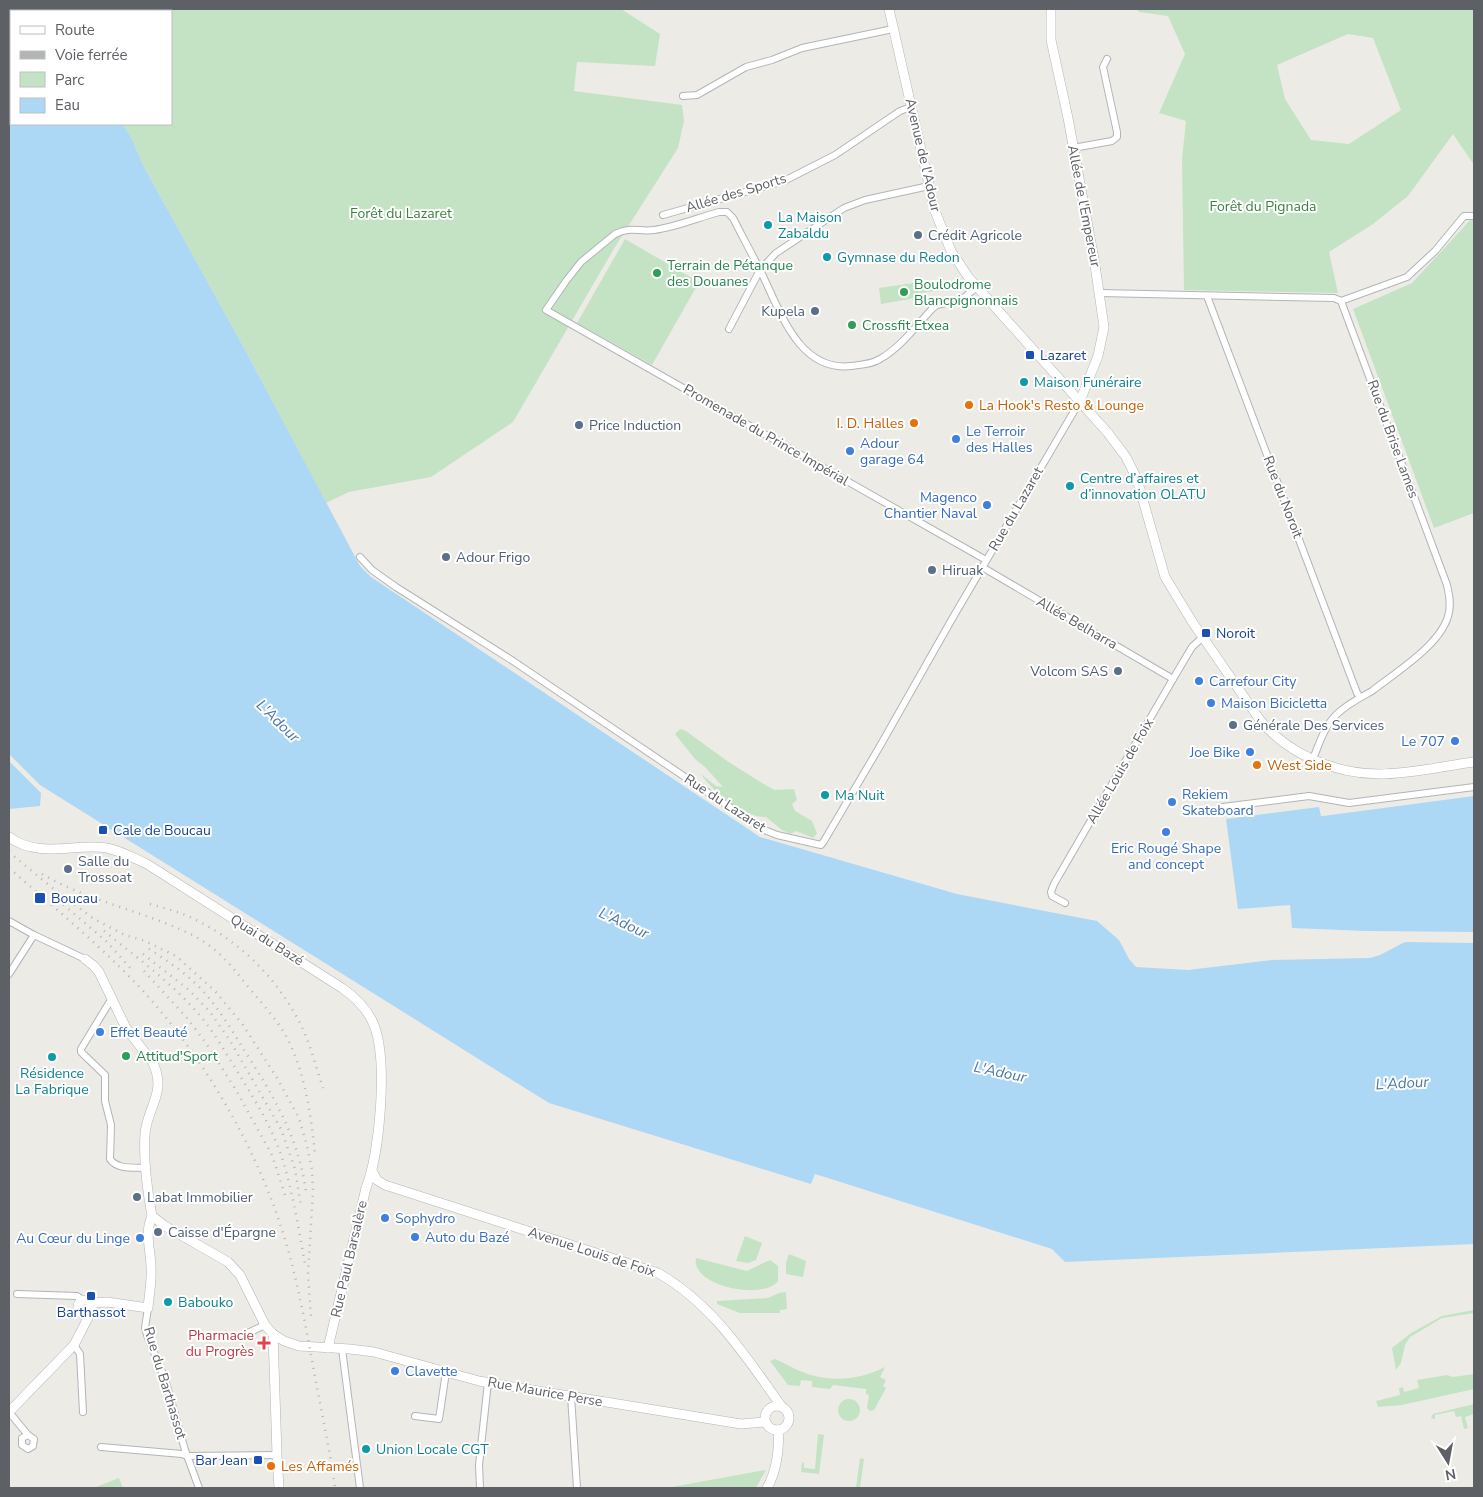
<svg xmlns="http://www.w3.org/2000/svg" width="1483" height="1497" font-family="'Nunito Sans',sans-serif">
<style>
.green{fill:#c4e3c4;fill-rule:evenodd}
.water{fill:#acd8f6}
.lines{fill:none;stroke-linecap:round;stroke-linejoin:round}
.street-casing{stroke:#b2b5b8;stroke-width:8}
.secondary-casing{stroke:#b1b4b8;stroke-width:10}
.street{stroke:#fff;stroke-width:6}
.secondary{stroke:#fff;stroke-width:9}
.rail{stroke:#b3b4b4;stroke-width:2.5;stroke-dasharray:1 6;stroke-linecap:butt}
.culture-dot{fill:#0f9aa8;stroke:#fff;stroke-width:2}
.service-dot{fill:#5c6f8a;stroke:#fff;stroke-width:2}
.leisure-dot{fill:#2e9e5b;stroke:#fff;stroke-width:2}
.transit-dot{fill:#1a4fb4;stroke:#fff;stroke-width:2}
.food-dot{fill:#e8710a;stroke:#fff;stroke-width:2}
.shop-dot{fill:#3f7fe0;stroke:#fff;stroke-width:2}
.health-dot{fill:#e0444e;stroke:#fff;stroke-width:2}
.labels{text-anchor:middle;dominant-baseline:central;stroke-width:4;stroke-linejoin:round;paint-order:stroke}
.street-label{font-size:14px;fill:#5d6064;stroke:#fff}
.park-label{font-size:14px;fill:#3e8140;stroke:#fff}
.culture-label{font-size:14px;fill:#0d838f;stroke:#fff;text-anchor:start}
.service-label{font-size:14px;fill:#4e5e75;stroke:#fff;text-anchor:start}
.leisure-label{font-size:14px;fill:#27864d;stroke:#fff;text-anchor:start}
.transit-label{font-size:14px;fill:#164399;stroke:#fff;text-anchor:start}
.food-label{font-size:14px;fill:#c56008;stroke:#fff;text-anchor:start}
.shop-label{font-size:14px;fill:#366cbe;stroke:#fff;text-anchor:start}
.health-label{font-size:14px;fill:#be3a42;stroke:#fff;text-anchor:end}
.water-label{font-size:15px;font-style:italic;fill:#4b79a7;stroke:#fff}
</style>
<rect width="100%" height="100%" fill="#edebe5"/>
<g class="green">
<polygon points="158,9 621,9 660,34 655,66 577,62 574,91 682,105 684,121 678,148 615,247 513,422 431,477 349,492 326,503 243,346 143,165 132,139 123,124 171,124 171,11 158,11"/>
<path d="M1137,9H1474V165L1453,134L1408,196L1373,224L1329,252L1338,293L1184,290L1182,159L1186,121L1159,113L1185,54L1168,16L1139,12ZM1348,34L1373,38L1401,110L1349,144L1311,140L1285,99L1277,65Z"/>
<polygon points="1474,216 1474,513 1434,528 1353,309 1412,283"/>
<polygon points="625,239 699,282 652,365 577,323"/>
<polygon points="934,280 936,291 920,293 920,297 881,304 879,288"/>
<path d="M680,729L686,731L727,761L767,786L775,790L794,789L797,800L792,804L795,811L812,821L817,833L813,838L796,831L790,834L782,830L766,817C745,818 712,791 701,774L716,786L723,787L705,767L695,759L675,734Z"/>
<polygon points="745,1236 762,1243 756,1260 748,1263 736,1261"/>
<polygon points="789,1254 806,1261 803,1277 786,1274 786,1263"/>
<path d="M696,1258L747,1271L770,1260L778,1266V1281C763,1301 690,1286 696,1258Z"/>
<polygon points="786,1292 787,1309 780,1310 780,1313 740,1313 717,1304 717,1301 768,1298 779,1293"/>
<polygon points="1474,1310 1474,1313 1442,1318 1410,1337 1405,1345 1401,1363 1396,1370 1392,1348 1411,1333 1442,1316"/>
<path d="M775,1359C788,1365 802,1373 815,1376C838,1382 864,1378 885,1367L880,1377L886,1380L883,1386L886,1388L874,1410L870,1411L867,1408L869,1395L866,1394V1389L833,1385L830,1389L812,1387V1381L801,1380L800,1386L788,1385L770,1361Z"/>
<polygon points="1474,1374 1474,1389 1402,1405 1378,1407 1376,1401 1400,1395 1399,1388 1403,1387 1404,1392 1419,1388 1417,1380 1447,1375 1453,1377"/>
<circle cx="849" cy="1410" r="11"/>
<polygon points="1474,1404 1474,1414 1465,1417 1468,1428 1464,1429 1461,1416 1456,1417 1454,1411 1435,1415 1435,1419 1431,1418 1433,1414"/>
<polygon points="818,1434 824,1435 819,1474 801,1472 802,1462 804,1463 804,1468 815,1469"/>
<polygon points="860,1458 864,1459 860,1488 856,1488"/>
<polygon points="766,1470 756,1488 666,1488"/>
<polygon points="119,1478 123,1488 97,1488 96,1487"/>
</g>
<g class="water">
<polygon points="9,9 106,9 106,11 11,11 11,124 123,124 132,139 143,165 243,346 360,566 371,577 760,837 957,894 1097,921 1119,940 1129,959 1136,967 1188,970 1272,960 1370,958 1380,955 1405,942 1474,943 1474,1244 1065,1262 1052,1249 815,1174 811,1184 549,1103 40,785 9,754"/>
<polygon points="9,761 41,793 40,806 9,809"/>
<polygon points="1474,796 1474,932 1366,931 1292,928 1290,905 1238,909 1226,819 1319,807 1321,816 1323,816"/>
</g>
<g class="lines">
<defs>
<g id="street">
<polyline points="683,96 697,95 746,67 772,60 802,48 893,29"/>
<polyline points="1073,148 1112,141 1117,137 1117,132 1103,67 1107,59"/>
<polyline points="663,215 784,181 835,155 900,111 911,107"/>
<path d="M977,287L962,299L937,305L932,309C916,326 901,347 880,359C872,364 861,365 851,366C798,372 780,310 761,272C752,254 742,236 733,218L727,212H719C697,218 676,227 654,230C639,232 630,226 615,234L581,262L566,281L546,310L986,560"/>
<path d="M1100,293L1334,298L1341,301L1447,585C1449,594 1451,603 1449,612C1444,643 1396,672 1372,691C1358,699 1340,708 1330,722C1322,733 1318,747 1313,759"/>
<polyline points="1207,296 1357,693 1360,697"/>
<polyline points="1341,301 1407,277 1435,251 1464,216 1474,216"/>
<polyline points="729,329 760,270 776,253 844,208 865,200 929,186"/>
<polyline points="360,557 372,570 396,587 513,661 762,829 777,835 821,845 824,841 880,746 952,619 1080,401"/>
<polyline points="982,567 1173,679"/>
<polyline points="1223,807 1309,796 1349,803 1474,787"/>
<polyline points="1065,903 1052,896 1051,892 1054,884 1173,679 1192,647 1203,637"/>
<polyline points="9,921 34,935 85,959"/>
<polyline points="9,974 34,935"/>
<path d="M112,998L81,1049V1052L105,1075V1101L111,1125L110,1159C117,1170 134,1167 146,1168"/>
<polyline points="17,1294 77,1296 83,1300"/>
<polyline points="148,1308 145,1328 147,1335 165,1379 185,1450 199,1488"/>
<polyline points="239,1337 265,1325"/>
<polyline points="74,1345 80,1354 83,1412"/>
<polyline points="342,1349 360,1488"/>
<polyline points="571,1396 577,1488"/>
<polyline points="9,1412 28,1435 34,1439 33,1446 28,1449 22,1445 22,1438 28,1435"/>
<polyline points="415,1416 439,1419 446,1372"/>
<polyline points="101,1447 182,1454 187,1456 277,1455"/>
<polyline points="480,1488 479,1465 488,1382"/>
</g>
<g id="secondary">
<path d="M889,9L935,211L951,251L969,278L1108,433L1126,457L1137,479L1165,577L1193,623L1260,720C1288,754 1335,774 1379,774C1410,774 1443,766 1474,762"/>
<polyline points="1051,9 1051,40 1068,118 1095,265 1104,327 1098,356 1080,401"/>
<path d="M9,837C39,859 74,843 107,848C121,851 134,858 147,864L342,988C355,997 368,1010 374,1025C388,1061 380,1153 366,1188L328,1348"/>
<path d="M85,959L94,966L99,972L126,1028L153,1063C167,1093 147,1107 145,1134C143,1162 147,1189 152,1216L165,1226L228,1262L240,1275L265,1325L273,1334L284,1341L299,1346L350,1349L374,1352L479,1381L502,1385L741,1424L765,1422"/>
<path d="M372,1171L377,1180L385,1185L658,1273C713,1304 746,1357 782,1407"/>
<circle cx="85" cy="1307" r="7"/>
<path d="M92,1303L107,1302L148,1308C149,1295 152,1281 151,1268C151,1250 144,1234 152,1216"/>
<polyline points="273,1334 277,1455 279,1488"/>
<circle cx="777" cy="1418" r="12"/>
<polyline points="9,1412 74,1345 91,1312"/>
<path d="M767,1488C776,1473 780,1448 778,1430"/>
</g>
</defs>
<use href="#street" class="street-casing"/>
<use href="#secondary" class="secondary-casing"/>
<use href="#street" class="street"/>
<use href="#secondary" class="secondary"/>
<g class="rail">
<polyline points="133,11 133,9"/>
<polyline points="9,852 50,886 94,919 125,935 145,941 176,956 215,991 243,1025 277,1078 299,1118 307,1146 312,1170 313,1192 308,1274 311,1317"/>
<path d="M9,868C55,908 103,948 145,993C202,1057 247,1132 276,1212C295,1265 305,1321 315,1377C322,1414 330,1451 335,1488"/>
<path d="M42,874C86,900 139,910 186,932C214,945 227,960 245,983C259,1000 274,1016 285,1034C305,1071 311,1114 315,1155"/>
<polyline points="58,900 106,941 133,971"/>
<path d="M150,904C167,909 184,913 200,922C246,946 284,986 305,1034C312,1051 317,1070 323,1088"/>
<path d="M104,931C135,956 168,980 195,1010C211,1027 222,1047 234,1066C253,1097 272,1126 283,1161C293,1193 299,1231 305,1264"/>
<path d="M149,949C168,961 187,974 203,991C219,1009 232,1030 244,1050C273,1095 299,1138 306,1192"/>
<polyline points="143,954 189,990 210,1012 229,1039 281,1129 295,1169 301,1207"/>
<polyline points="144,971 187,1018 206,1043 236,1090 272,1155 286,1198"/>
</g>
</g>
<g class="culture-dot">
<circle cx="768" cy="225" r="5"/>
<circle cx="827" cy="257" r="5"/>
<circle cx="1024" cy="382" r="5"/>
<circle cx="1070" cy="486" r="5"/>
<circle cx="825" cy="795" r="5"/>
<circle cx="52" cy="1057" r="5"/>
<circle cx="168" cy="1302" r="5"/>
<circle cx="366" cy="1449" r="5"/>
</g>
<g class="service-dot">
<circle cx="918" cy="235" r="5"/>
<circle cx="815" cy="311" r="5"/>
<circle cx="579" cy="425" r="5"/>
<circle cx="446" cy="557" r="5"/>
<circle cx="932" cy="570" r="5"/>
<circle cx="1118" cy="671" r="5"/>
<circle cx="1233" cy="725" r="5"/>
<circle cx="68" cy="869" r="5"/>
<circle cx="137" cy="1197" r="5"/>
<circle cx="158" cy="1232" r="5"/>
</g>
<g class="leisure-dot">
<circle cx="657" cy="273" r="5"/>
<circle cx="904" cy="292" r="5"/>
<circle cx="852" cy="325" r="5"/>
<circle cx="126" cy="1056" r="5"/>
</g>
<g class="transit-dot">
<rect x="1025" y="350" width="10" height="10" rx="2.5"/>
<rect x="1201" y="628" width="10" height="10" rx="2.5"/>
<rect x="98" y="825" width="10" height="10" rx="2.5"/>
<rect x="34" y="892" width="12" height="12" rx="2.5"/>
<rect x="86" y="1291" width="10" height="10" rx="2.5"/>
<rect x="253" y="1455" width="10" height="10" rx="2.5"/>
</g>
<g class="food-dot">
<circle cx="969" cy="405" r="5"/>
<circle cx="914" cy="423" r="5"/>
<circle cx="1257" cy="765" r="5"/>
<circle cx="271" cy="1466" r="5"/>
</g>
<g class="shop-dot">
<circle cx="956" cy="439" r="5"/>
<circle cx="850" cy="451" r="5"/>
<circle cx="987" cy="505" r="5"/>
<circle cx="1199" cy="681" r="5"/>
<circle cx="1211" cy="703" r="5"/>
<circle cx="1455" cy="741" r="5"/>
<circle cx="1250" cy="752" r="5"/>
<circle cx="1172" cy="802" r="5"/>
<circle cx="1166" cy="832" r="5"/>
<circle cx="100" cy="1032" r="5"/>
<circle cx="385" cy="1218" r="5"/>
<circle cx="415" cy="1237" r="5"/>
<circle cx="140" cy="1238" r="5"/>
<circle cx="395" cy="1371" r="5"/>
</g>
<path class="health-dot" d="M261.5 1335.5h5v5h5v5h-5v5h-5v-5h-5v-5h5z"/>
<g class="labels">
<g class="street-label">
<text transform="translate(923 155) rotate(77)">Avenue de l'Adour</text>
<text transform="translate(736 193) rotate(-17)">Allée des Sports</text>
<text transform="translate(1084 206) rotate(79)">Allée de l'Empereur</text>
<text transform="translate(766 435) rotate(30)">Promenade du Prince Impérial</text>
<text transform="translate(1393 439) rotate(70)">Rue du Brise Lames</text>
<text transform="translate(1283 497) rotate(69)">Rue du Noroit</text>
<text transform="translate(1016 509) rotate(-60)">Rue du Lazaret</text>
<text transform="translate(1077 623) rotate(30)">Allée Belharra</text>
<text transform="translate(1120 771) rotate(-60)">Allée Louis de Foix</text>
<text transform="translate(725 803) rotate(33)">Rue du Lazaret</text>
<text transform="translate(267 940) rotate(32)">Quai du Bazé</text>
<text transform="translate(592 1252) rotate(18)">Avenue Louis de Foix</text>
<text transform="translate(349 1259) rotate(-77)">Rue Paul Barsalère</text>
<text transform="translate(165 1383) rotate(73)">Rue du Barthassot</text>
<text transform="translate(545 1392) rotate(10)">Rue Maurice Perse</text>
</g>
<g class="park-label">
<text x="1263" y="206">Forêt du Pignada</text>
<text x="401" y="213">Forêt du Lazaret</text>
</g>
<g class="culture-label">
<text x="778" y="217">La Maison<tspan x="778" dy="16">Zabaldu</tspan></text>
<text x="837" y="257">Gymnase du Redon</text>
<text x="1034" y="382">Maison Funéraire</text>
<text x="1080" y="478">Centre d’affaires et<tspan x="1080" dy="16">d’innovation OLATU</tspan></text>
<text x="835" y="795">Ma Nuit</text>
<text x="52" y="1073" text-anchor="middle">Résidence<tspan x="52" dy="16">La Fabrique</tspan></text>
<text x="178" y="1302">Babouko</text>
<text x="376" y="1449">Union Locale CGT</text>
</g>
<g class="service-label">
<text x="928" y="235">Crédit Agricole</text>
<text x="805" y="311" text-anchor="end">Kupela</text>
<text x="589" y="425">Price Induction</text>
<text x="456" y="557">Adour Frigo</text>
<text x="942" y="570">Hiruak</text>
<text x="1108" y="671" text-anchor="end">Volcom SAS</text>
<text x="1243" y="725">Générale Des Services</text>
<text x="78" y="861">Salle du<tspan x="78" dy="16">Trossoat</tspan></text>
<text x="147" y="1197">Labat Immobilier</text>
<text x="168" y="1232">Caisse d'Épargne</text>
</g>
<g class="leisure-label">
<text x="667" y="265">Terrain de Pétanque<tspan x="667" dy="16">des Douanes</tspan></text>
<text x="914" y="284">Boulodrome<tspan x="914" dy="16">Blancpignonnais</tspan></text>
<text x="862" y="325">Crossfit Etxea</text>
<text x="136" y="1056">Attitud'Sport</text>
</g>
<g class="transit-label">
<text x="1040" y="355">Lazaret</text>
<text x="1216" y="633">Noroit</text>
<text x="113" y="830">Cale de Boucau</text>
<text x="51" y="898">Boucau</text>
<text x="91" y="1312" text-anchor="middle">Barthassot</text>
<text x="248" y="1460" text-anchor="end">Bar Jean</text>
</g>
<g class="food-label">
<text x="979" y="405">La Hook's Resto &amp; Lounge</text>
<text x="904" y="423" text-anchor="end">I. D. Halles</text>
<text x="1267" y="765">West Side</text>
<text x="281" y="1466">Les Affamés</text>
</g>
<g class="shop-label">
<text x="966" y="431">Le Terroir<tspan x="966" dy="16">des Halles</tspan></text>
<text x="860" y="443">Adour<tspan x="860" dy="16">garage 64</tspan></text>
<text x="977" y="497" text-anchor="end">Magenco<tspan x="977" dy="16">Chantier Naval</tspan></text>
<text x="1209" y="681">Carrefour City</text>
<text x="1221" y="703">Maison Bicicletta</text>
<text x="1445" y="741" text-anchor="end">Le 707</text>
<text x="1240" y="752" text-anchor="end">Joe Bike</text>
<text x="1182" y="794">Rekiem<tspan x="1182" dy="16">Skateboard</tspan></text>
<text x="1166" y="848" text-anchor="middle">Eric Rougé Shape<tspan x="1166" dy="16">and concept</tspan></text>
<text x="110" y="1032">Effet Beauté</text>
<text x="395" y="1218">Sophydro</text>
<text x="425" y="1237">Auto du Bazé</text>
<text x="130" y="1238" text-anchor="end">Au Cœur du Linge</text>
<text x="405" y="1371">Clavette</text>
</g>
<g class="health-label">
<text x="254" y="1335">Pharmacie<tspan x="254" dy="16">du Progrès</tspan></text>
</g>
<g class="water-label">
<text transform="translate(278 721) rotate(44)">L'Adour</text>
<text transform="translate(624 923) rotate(25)">L'Adour</text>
<text transform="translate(1000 1072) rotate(12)">L'Adour</text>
<text transform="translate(1402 1083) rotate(-3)">L'Adour</text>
</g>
</g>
<rect width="1483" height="1497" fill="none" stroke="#5d6064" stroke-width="20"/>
<rect x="10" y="10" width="162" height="115" fill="#ffffff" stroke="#bebfc1"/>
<rect x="20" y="26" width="25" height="8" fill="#ffffff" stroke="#bebfc1"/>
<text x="55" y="35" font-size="15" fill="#5d6064">Route</text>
<rect x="20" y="51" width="25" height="8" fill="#b3b4b4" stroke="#bebfc1"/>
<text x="55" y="60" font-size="15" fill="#5d6064">Voie ferrée</text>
<rect x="20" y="72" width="25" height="15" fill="#c4e3c4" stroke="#bebfc1"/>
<text x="55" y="85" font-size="15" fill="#5d6064">Parc</text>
<rect x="20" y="98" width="25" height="15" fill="#acd8f6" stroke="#bebfc1"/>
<text x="55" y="110" font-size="15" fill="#5d6064">Eau</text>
<g transform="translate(1448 1462) rotate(169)" stroke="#ffffff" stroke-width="4" paint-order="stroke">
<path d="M0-4L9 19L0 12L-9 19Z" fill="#5d6064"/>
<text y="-8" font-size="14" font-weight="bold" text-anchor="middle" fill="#5d6064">N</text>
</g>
</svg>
